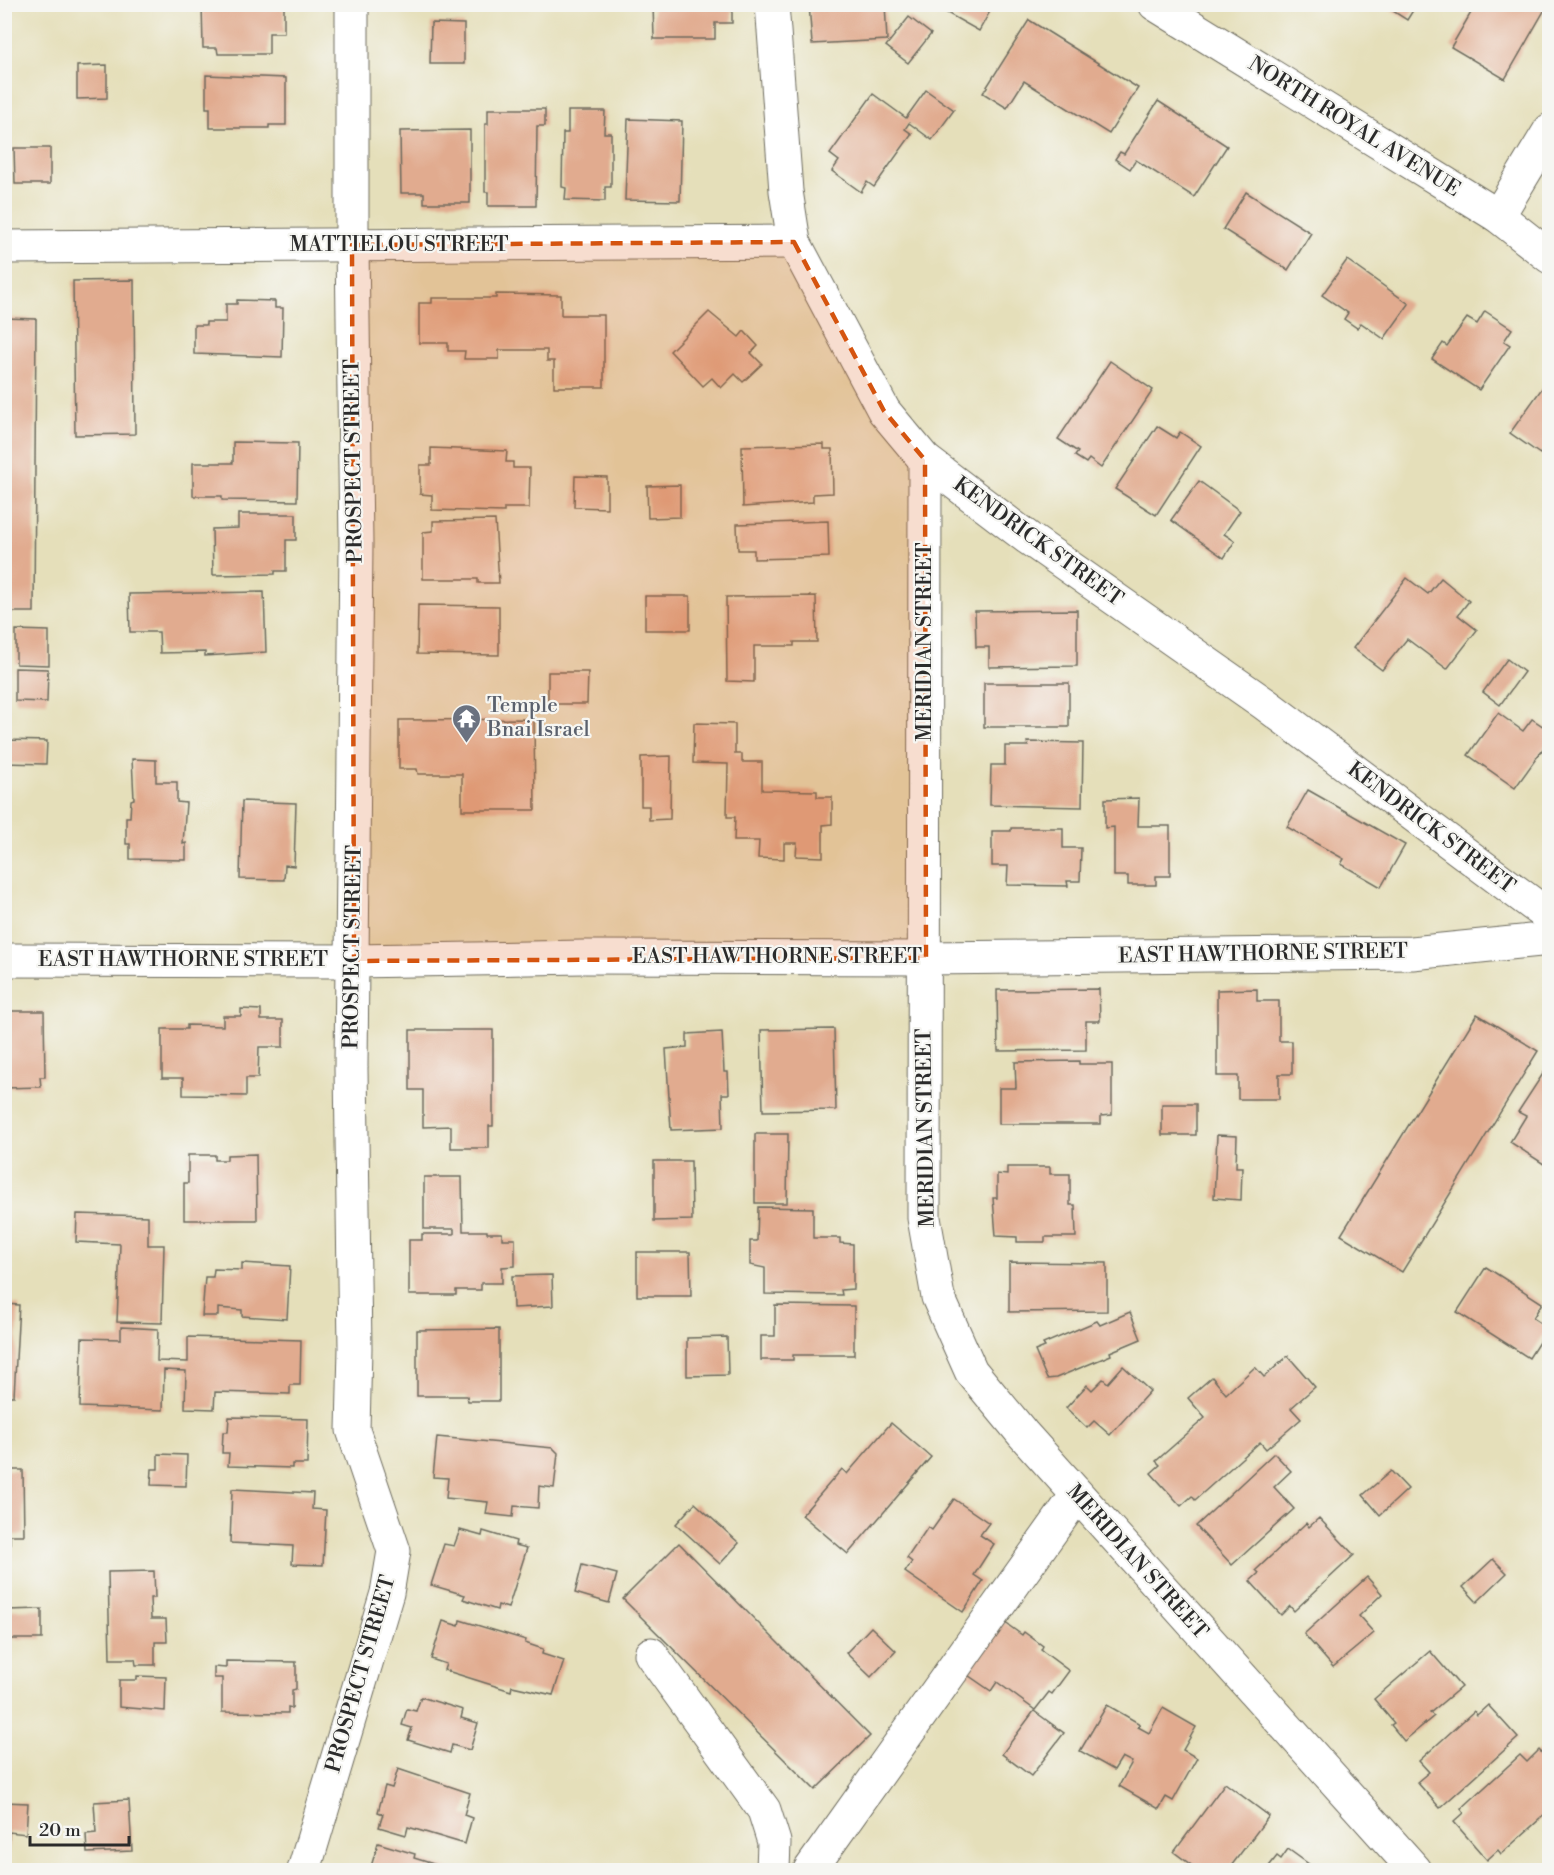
<svg xmlns="http://www.w3.org/2000/svg" width="1554" height="1875" font-family="'Libre Bodoni',serif">
<style>
.building{fill:#e1ab8f}
.lines{fill:none;stroke-linecap:round;stroke-linejoin:round}
.minor-casing{stroke:#6c6a5d;stroke-width:35}
.minor{stroke:#fff;stroke-width:33}
.marked{fill:#d5540f;fill-opacity:0.2;stroke:#d5540f;stroke-width:4.5;stroke-dasharray:12 8;stroke-linejoin:round}
.labels{text-anchor:middle;dominant-baseline:central;stroke-width:4.5;stroke-linejoin:round;paint-order:stroke}
.street-label{font-size:21px;fill:#2b2b2b;stroke:#f6f6f2}
.worship-label{font-size:21px;fill:#5b616d;stroke:#f6f6f2;text-anchor:start}
</style>
<rect width="100%" height="100%" fill="#f6f6f2"/>
<filter id="ink" filterUnits="userSpaceOnUse"><feTurbulence type="fractalNoise" baseFrequency=".0167" numOctaves="2"/><feDisplacementMap in="SourceGraphic" scale="12" xChannelSelector="R" yChannelSelector="G"/><feConvolveMatrix kernelMatrix="1 2 1 2 8 2 1 2 1" color-interpolation-filters="sRGB"/></filter>
<filter id="wash" filterUnits="userSpaceOnUse"><feTurbulence type="fractalNoise" baseFrequency=".008" numOctaves="4" result="noise"/><feDisplacementMap in="SourceGraphic" scale="24" xChannelSelector="R" yChannelSelector="G"/><feGaussianBlur stdDeviation="1.35" result="paint"/><feColorMatrix in="noise" values="0 0 0 0 0 0 0 0 0 0 0 0 0 0 0 0 0 1.4 0 .05"/><feComposite in="paint" operator="in"/></filter>
<g filter="url(#wash)">
<rect width="100%" height="100%" fill="#e5dfba"/>
<g id="blocks">
<g class="building">
<polygon points="202,4 284,4 284,33 269,33 269,54 218,54 217,48 203,48"/>
<polygon points="653,4 732,4 732,23 715,23 715,39 654,39"/>
<polygon points="809,4 885,4 887,40 812,44"/>
<polygon points="931,4 994,4 979,31"/>
<polygon points="1382,4 1417,4 1407,20"/>
<polygon points="1476,4 1548,4 1505,79 1451,47"/>
<polygon points="909,17 931,34 908,63 886,46"/>
<polygon points="1029,20 1138,88 1109,134 1024,81 1007,108 983,93"/>
<polygon points="431,23 464,24 464,64 430,64"/>
<polygon points="107,65 107,98 77,99 77,66"/>
<polygon points="206,75 286,78 286,125 269,125 269,128 210,128 210,108 206,108"/>
<polygon points="926,90 954,110 932,140 909,123 905,129 912,134 874,187 867,182 861,192 832,171 839,161 830,154 873,94 906,118"/>
<polygon points="1158,101 1227,146 1194,197 1136,160 1130,169 1115,159 1120,152 1124,154"/>
<polygon points="488,109 545,109 545,126 537,126 536,206 488,206 488,192 485,192 485,124 488,124"/>
<polygon points="568,111 605,111 604,133 611,133 611,187 605,187 605,201 565,200 566,188 562,187 563,133 568,133"/>
<polygon points="628,119 682,121 680,201 625,200"/>
<polygon points="470,130 470,203 424,203 424,193 401,193 400,131"/>
<polygon points="14,148 50,148 50,184 15,184"/>
<polygon points="1246,192 1311,233 1288,270 1223,229"/>
<polygon points="1347,260 1409,304 1384,339 1361,323 1357,328 1344,319 1348,313 1322,295"/>
<polygon points="134,280 135,434 75,435 73,281"/>
<polygon points="496,294 561,295 561,315 604,315 604,387 554,387 554,361 547,361 547,350 499,350 499,359 464,359 465,351 448,351 448,343 419,343 419,303 432,303 432,298 496,298"/>
<polygon points="237,300 275,301 275,308 283,308 282,357 194,354 194,325 206,325 206,322 226,322 226,304 237,304"/>
<polygon points="1485,311 1512,329 1504,341 1510,345 1479,390 1432,359 1443,343 1447,346 1467,318 1477,324"/>
<polygon points="709,312 739,337 744,331 758,346 751,353 762,364 743,382 735,374 721,388 712,378 703,386 670,351"/>
<polygon points="4,318 36,319 34,612 4,612"/>
<polygon points="1110,361 1153,390 1101,468 1089,459 1086,463 1075,456 1078,452 1058,439"/>
<polygon points="1550,377 1550,441 1540,454 1510,433"/>
<polygon points="1157,426 1176,438 1180,432 1201,446 1156,515 1115,489"/>
<polygon points="233,442 298,443 297,501 222,500 222,496 193,496 193,463 233,463"/>
<polygon points="824,444 824,449 832,449 833,493 813,494 813,502 743,507 742,446"/>
<polygon points="431,448 507,451 506,462 513,462 513,468 530,468 529,508 504,508 504,512 432,510 432,495 420,494 420,465 431,465"/>
<polygon points="575,476 607,477 607,508 574,507"/>
<polygon points="1199,481 1240,511 1224,534 1235,541 1224,558 1171,520"/>
<polygon points="680,485 680,517 648,518 647,486"/>
<polygon points="238,514 296,514 296,540 286,540 286,571 275,571 275,574 213,575 212,529 238,528"/>
<polygon points="495,520 499,583 478,583 478,579 423,579 423,532 433,531 433,521"/>
<polygon points="828,521 829,557 754,559 754,550 738,550 737,524"/>
<polygon points="1407,578 1428,594 1441,578 1469,601 1458,615 1477,630 1447,669 1407,639 1382,670 1353,648"/>
<polygon points="264,592 266,652 205,656 205,652 160,653 159,632 130,632 129,594"/>
<rect x="645" y="596" width="45" height="34"/>
<polygon points="816,596 817,642 794,642 794,646 754,646 754,682 727,681 726,597"/>
<polygon points="418,605 499,606 499,655 417,654"/>
<polygon points="1077,610 1077,666 989,667 989,647 976,647 975,611"/>
<polygon points="16,630 49,631 49,665 16,664"/>
<polygon points="1507,659 1524,672 1500,705 1483,692"/>
<polygon points="15,668 48,669 47,702 15,701"/>
<polygon points="548,672 588,672 587,704 548,704"/>
<rect x="984" y="683" width="85" height="44"/>
<polygon points="1498,713 1523,731 1532,719 1550,731 1550,739 1515,788 1468,755"/>
<polygon points="534,719 535,810 462,810 462,774 418,774 417,769 399,769 399,720"/>
<polygon points="694,723 735,724 735,754 742,754 742,762 762,762 762,790 817,791 817,797 832,797 832,824 823,825 823,857 796,856 797,843 784,843 784,859 758,858 759,841 734,841 735,817 727,817 728,764 693,763"/>
<polygon points="4,740 47,741 46,764 4,763"/>
<polygon points="1027,742 1083,743 1082,807 990,805 991,765 1005,765 1005,746 1028,746"/>
<polygon points="671,756 670,819 649,820 649,806 641,806 641,757"/>
<polygon points="132,759 156,760 156,782 177,782 177,802 186,803 183,844 186,843 186,860 130,859 130,844 126,844 126,817 130,817 131,800 134,799"/>
<polygon points="1308,790 1405,845 1381,887 1341,864 1344,859 1287,827"/>
<polygon points="1139,798 1138,826 1170,826 1170,876 1156,876 1156,885 1128,885 1128,876 1114,876 1114,827 1105,828 1105,799"/>
<polygon points="242,801 296,803 294,866 285,865 284,880 240,879"/>
<polygon points="1011,828 1063,828 1063,848 1081,848 1080,881 1067,881 1068,886 1007,885 1008,866 992,866 992,831 1011,831"/>
<polygon points="1099,989 1100,1021 1086,1021 1086,1050 998,1051 997,990"/>
<polygon points="1257,989 1257,1001 1279,1001 1279,1041 1292,1041 1292,1074 1279,1074 1279,1099 1238,1099 1238,1076 1217,1076 1217,990"/>
<polygon points="11,1008 11,1011 44,1011 45,1077 40,1077 41,1087 4,1088 4,1009"/>
<polygon points="241,1009 261,1010 261,1020 283,1020 283,1047 259,1047 258,1078 246,1078 246,1096 183,1095 183,1078 162,1078 162,1029 187,1029 187,1025 223,1026 223,1016 241,1016"/>
<polygon points="1477,1014 1538,1051 1402,1272 1341,1235"/>
<polygon points="834,1029 836,1110 763,1111 761,1030"/>
<polygon points="410,1030 493,1030 493,1126 489,1126 489,1148 451,1148 451,1126 423,1127 423,1090 410,1090"/>
<polygon points="722,1032 724,1072 728,1072 729,1094 722,1094 723,1128 671,1130 666,1049 687,1047 687,1034"/>
<polygon points="1079,1061 1079,1064 1112,1064 1112,1115 1101,1116 1101,1124 999,1124 999,1088 1016,1088 1015,1062"/>
<polygon points="1550,1063 1550,1168 1510,1142 1526,1116 1518,1112"/>
<rect x="1162" y="1104" width="34" height="31"/>
<polygon points="755,1134 788,1134 787,1203 755,1203"/>
<polygon points="1217,1135 1237,1136 1236,1167 1242,1167 1241,1200 1214,1198"/>
<polygon points="256,1154 257,1220 184,1220 184,1183 188,1183 188,1155 215,1155 215,1160 227,1160 227,1155"/>
<polygon points="654,1161 691,1161 692,1220 654,1221"/>
<polygon points="1007,1167 1050,1167 1050,1174 1070,1174 1070,1205 1075,1205 1076,1237 1045,1237 1045,1242 1017,1242 1017,1237 996,1236 993,1198 997,1198 997,1174 1007,1175"/>
<polygon points="424,1177 462,1177 463,1231 487,1231 487,1233 502,1233 502,1239 515,1239 515,1266 502,1267 502,1283 481,1283 481,1290 456,1290 456,1295 409,1295 409,1240 422,1240 422,1234 454,1234 454,1229 424,1229"/>
<polygon points="758,1207 813,1208 813,1238 840,1238 840,1243 853,1244 853,1289 841,1290 842,1295 765,1294 765,1268 750,1265 750,1241 757,1241"/>
<polygon points="77,1214 148,1216 148,1245 164,1245 162,1323 117,1322 120,1244 76,1242"/>
<polygon points="637,1252 690,1252 691,1296 637,1296"/>
<polygon points="1009,1262 1107,1263 1107,1311 1009,1312"/>
<polygon points="242,1263 290,1266 287,1319 242,1316 242,1310 218,1308 218,1316 202,1316 205,1277 213,1277 214,1269 242,1270"/>
<polygon points="1486,1267 1542,1303 1533,1318 1548,1328 1529,1358 1457,1312"/>
<polygon points="552,1275 553,1306 513,1308 512,1276"/>
<polygon points="4,1304 19,1305 14,1396 4,1396"/>
<polygon points="775,1305 854,1306 854,1355 793,1355 793,1360 761,1360 761,1336 775,1336"/>
<polygon points="1130,1312 1141,1339 1110,1352 1111,1355 1056,1378 1047,1379 1035,1351 1045,1347 1043,1344 1097,1321 1100,1325"/>
<polygon points="121,1327 158,1329 157,1361 188,1362 188,1337 301,1340 300,1385 290,1385 290,1394 215,1392 214,1409 185,1408 186,1371 164,1370 163,1410 80,1407 82,1338 121,1339"/>
<polygon points="499,1329 499,1401 468,1401 467,1396 417,1396 417,1330"/>
<polygon points="727,1337 728,1375 687,1376 687,1338"/>
<polygon points="1288,1356 1315,1387 1291,1408 1301,1419 1266,1449 1260,1442 1195,1500 1192,1496 1181,1506 1151,1473 1160,1465 1156,1461 1205,1418 1188,1398 1212,1377 1226,1394 1255,1367 1264,1377"/>
<polygon points="1123,1366 1150,1391 1110,1435 1094,1421 1087,1428 1066,1408 1087,1385 1092,1390 1103,1379 1108,1383"/>
<polygon points="229,1417 308,1419 307,1464 292,1464 292,1468 228,1466 229,1453 222,1453 223,1432 228,1432"/>
<polygon points="891,1423 931,1457 848,1554 802,1515 842,1469 847,1474"/>
<polygon points="437,1437 553,1448 558,1453 554,1488 539,1486 538,1508 514,1506 513,1517 486,1514 488,1502 446,1498 448,1478 433,1477"/>
<polygon points="1274,1453 1291,1471 1274,1487 1294,1509 1232,1565 1196,1526"/>
<polygon points="158,1454 187,1455 186,1486 151,1485 152,1469 158,1469"/>
<polygon points="4,1470 23,1470 24,1535 10,1535 10,1560 4,1561"/>
<polygon points="1391,1471 1408,1489 1380,1515 1363,1495"/>
<polygon points="232,1489 313,1493 312,1509 326,1510 323,1565 292,1564 293,1546 230,1543"/>
<polygon points="954,1499 989,1523 980,1535 994,1544 974,1575 983,1581 963,1612 905,1572 912,1562 907,1558 928,1527 932,1530"/>
<polygon points="695,1503 739,1543 720,1564 676,1524"/>
<polygon points="1319,1518 1354,1555 1294,1611 1290,1606 1281,1615 1250,1581 1259,1573 1256,1570 1306,1523 1309,1527"/>
<polygon points="460,1530 482,1536 483,1531 516,1541 515,1545 527,1548 508,1608 498,1605 497,1610 463,1599 465,1595 431,1585 444,1544 454,1546"/>
<polygon points="679,1543 870,1736 815,1790 623,1599"/>
<polygon points="1493,1559 1507,1573 1477,1602 1463,1587"/>
<polygon points="582,1565 617,1574 609,1603 575,1593"/>
<polygon points="154,1571 155,1598 150,1598 151,1619 166,1619 167,1642 155,1642 155,1665 136,1665 135,1659 110,1659 108,1572"/>
<polygon points="1367,1577 1382,1594 1359,1616 1374,1633 1333,1667 1304,1634"/>
<polygon points="42,1609 42,1639 7,1639 6,1610"/>
<polygon points="997,1617 1022,1635 1024,1632 1043,1646 1041,1650 1069,1671 1052,1694 1049,1692 1035,1710 997,1682 991,1691 962,1671"/>
<polygon points="460,1620 526,1640 525,1643 543,1649 542,1654 564,1661 553,1695 512,1686 511,1691 444,1670 446,1664 431,1659 443,1621 459,1626"/>
<polygon points="871,1627 896,1651 871,1677 846,1653"/>
<polygon points="1430,1651 1461,1687 1430,1713 1434,1716 1404,1741 1391,1725 1394,1723 1374,1699"/>
<polygon points="226,1661 296,1662 296,1689 292,1690 292,1708 288,1707 288,1713 222,1712 222,1678 214,1678 214,1667 226,1668"/>
<polygon points="137,1676 166,1677 165,1711 119,1707 119,1680 137,1680"/>
<polygon points="421,1697 463,1710 461,1718 478,1723 470,1750 452,1745 450,1753 408,1740 412,1728 402,1725 407,1709 416,1711"/>
<polygon points="1107,1705 1140,1724 1138,1727 1149,1733 1163,1708 1196,1727 1183,1750 1197,1758 1173,1801 1166,1797 1159,1809 1119,1786 1132,1762 1122,1757 1114,1770 1080,1751"/>
<polygon points="1488,1705 1518,1738 1440,1808 1417,1782 1429,1772 1419,1761 1474,1711 1477,1715"/>
<polygon points="1034,1711 1064,1733 1031,1776 1002,1754"/>
<polygon points="1539,1750 1550,1762 1550,1810 1501,1854 1498,1850 1487,1860 1454,1822 1464,1813 1461,1809 1520,1755 1527,1762"/>
<polygon points="398,1769 470,1793 464,1815 472,1818 465,1844 408,1827 406,1835 379,1827 383,1814 378,1812 385,1786 392,1788"/>
<polygon points="1225,1783 1269,1816 1228,1870 1198,1870 1174,1852"/>
<polygon points="129,1800 132,1851 87,1853 86,1834 96,1833 94,1802"/>
<polygon points="4,1802 28,1803 26,1834 9,1832 7,1870 4,1870"/>
<polygon points="378,1843 415,1854 414,1858 453,1870 370,1870"/>
<polygon points="1288,1849 1317,1870 1266,1870 1277,1856 1281,1859"/>
</g>
</g>
</g>
<g filter="url(#ink)">
<use href="#blocks" fill-opacity="0" stroke="#6c6a5d" stroke-width="1.5"/>
<g class="lines">
<defs>
<g id="minor">
<polyline points="772,4 786,191 794,242 884,411 925,460 1028,538 1265,704 1550,917"/>
<polyline points="1155,4 1498,216 1550,257"/>
<polyline points="1498,216 1550,130"/>
<polyline points="4,247 794,242"/>
<polyline points="925,460 924,1218 938,1297 971,1371 1023,1434 1415,1870"/>
<polyline points="4,960 354,961 583,957 926,958 1412,953 1550,939"/>
<polyline points="651,1654 764,1810 774,1842 773,1870"/>
<polyline points="304,1870 387,1593 394,1551 353,1430 355,1348 351,1068 356,543 352,245 352,4"/>
<polyline points="810,1870 1077,1495"/>
</g>
</defs>
<use href="#minor" class="minor-casing"/>
<use href="#minor" class="minor"/>
</g>
</g>
<path class="marked" d="M794,242L884,411L925,460L926,958L354,961L352,245Z"/>
<defs>
<symbol id="temple-pin" viewBox="-11 -11 22 30"><path d="M0 17L-7.5 6A9.5 9.5 0 1 1 7.5 6Z" fill="#6b7280" stroke="#f6f6f2"/><path d="M0-6L5-2H3V0L6.5 2.5H4V6H1.5V3h-3V6H-4V2.5H-6.5L-3 0V-2H-5Z" fill="#fff"/></symbol>
</defs>
<g fill-rule="evenodd">
<use href="#temple-pin" x="450" y="702" width="33" height="45"/>
</g>
<g class="labels">
<g class="street-label">
<text transform="translate(1354 127) rotate(32)">NORTH ROYAL AVENUE</text>
<text x="399" y="245">MATTIELOU STREET</text>
<text transform="translate(354 461) rotate(-91)">PROSPECT STREET</text>
<text transform="translate(1038 542) rotate(36)">KENDRICK STREET</text>
<text transform="translate(925 642) rotate(-90)">MERIDIAN STREET</text>
<text transform="translate(1431 828) rotate(37)">KENDRICK STREET</text>
<text transform="translate(353 947) rotate(-89)">PROSPECT STREET</text>
<text transform="translate(1263 954) rotate(-1)">EAST HAWTHORNE STREET</text>
<text x="777" y="957">EAST HAWTHORNE STREET</text>
<text x="183" y="960">EAST HAWTHORNE STREET</text>
<text transform="translate(926 1128) rotate(-91)">MERIDIAN STREET</text>
<text transform="translate(1137 1562) rotate(48)">MERIDIAN STREET</text>
<text transform="translate(361 1674) rotate(-74)">PROSPECT STREET</text>
</g>
<g class="worship-label">
<text x="487" y="706">Temple<tspan x="487" dy="24">Bnai Israel</tspan></text>
</g>
</g>
<rect width="1554" height="1875" fill="none" stroke="#f6f6f2" stroke-width="24"/>
<path d="M30 1836v9h99v-9" fill="none" stroke="#2b2b2b" stroke-width="3"/>
<text x="39" y="1836" font-size="18" fill="#2b2b2b" stroke="#f6f6f2" stroke-width="4.5" paint-order="stroke">20 m</text>
</svg>
